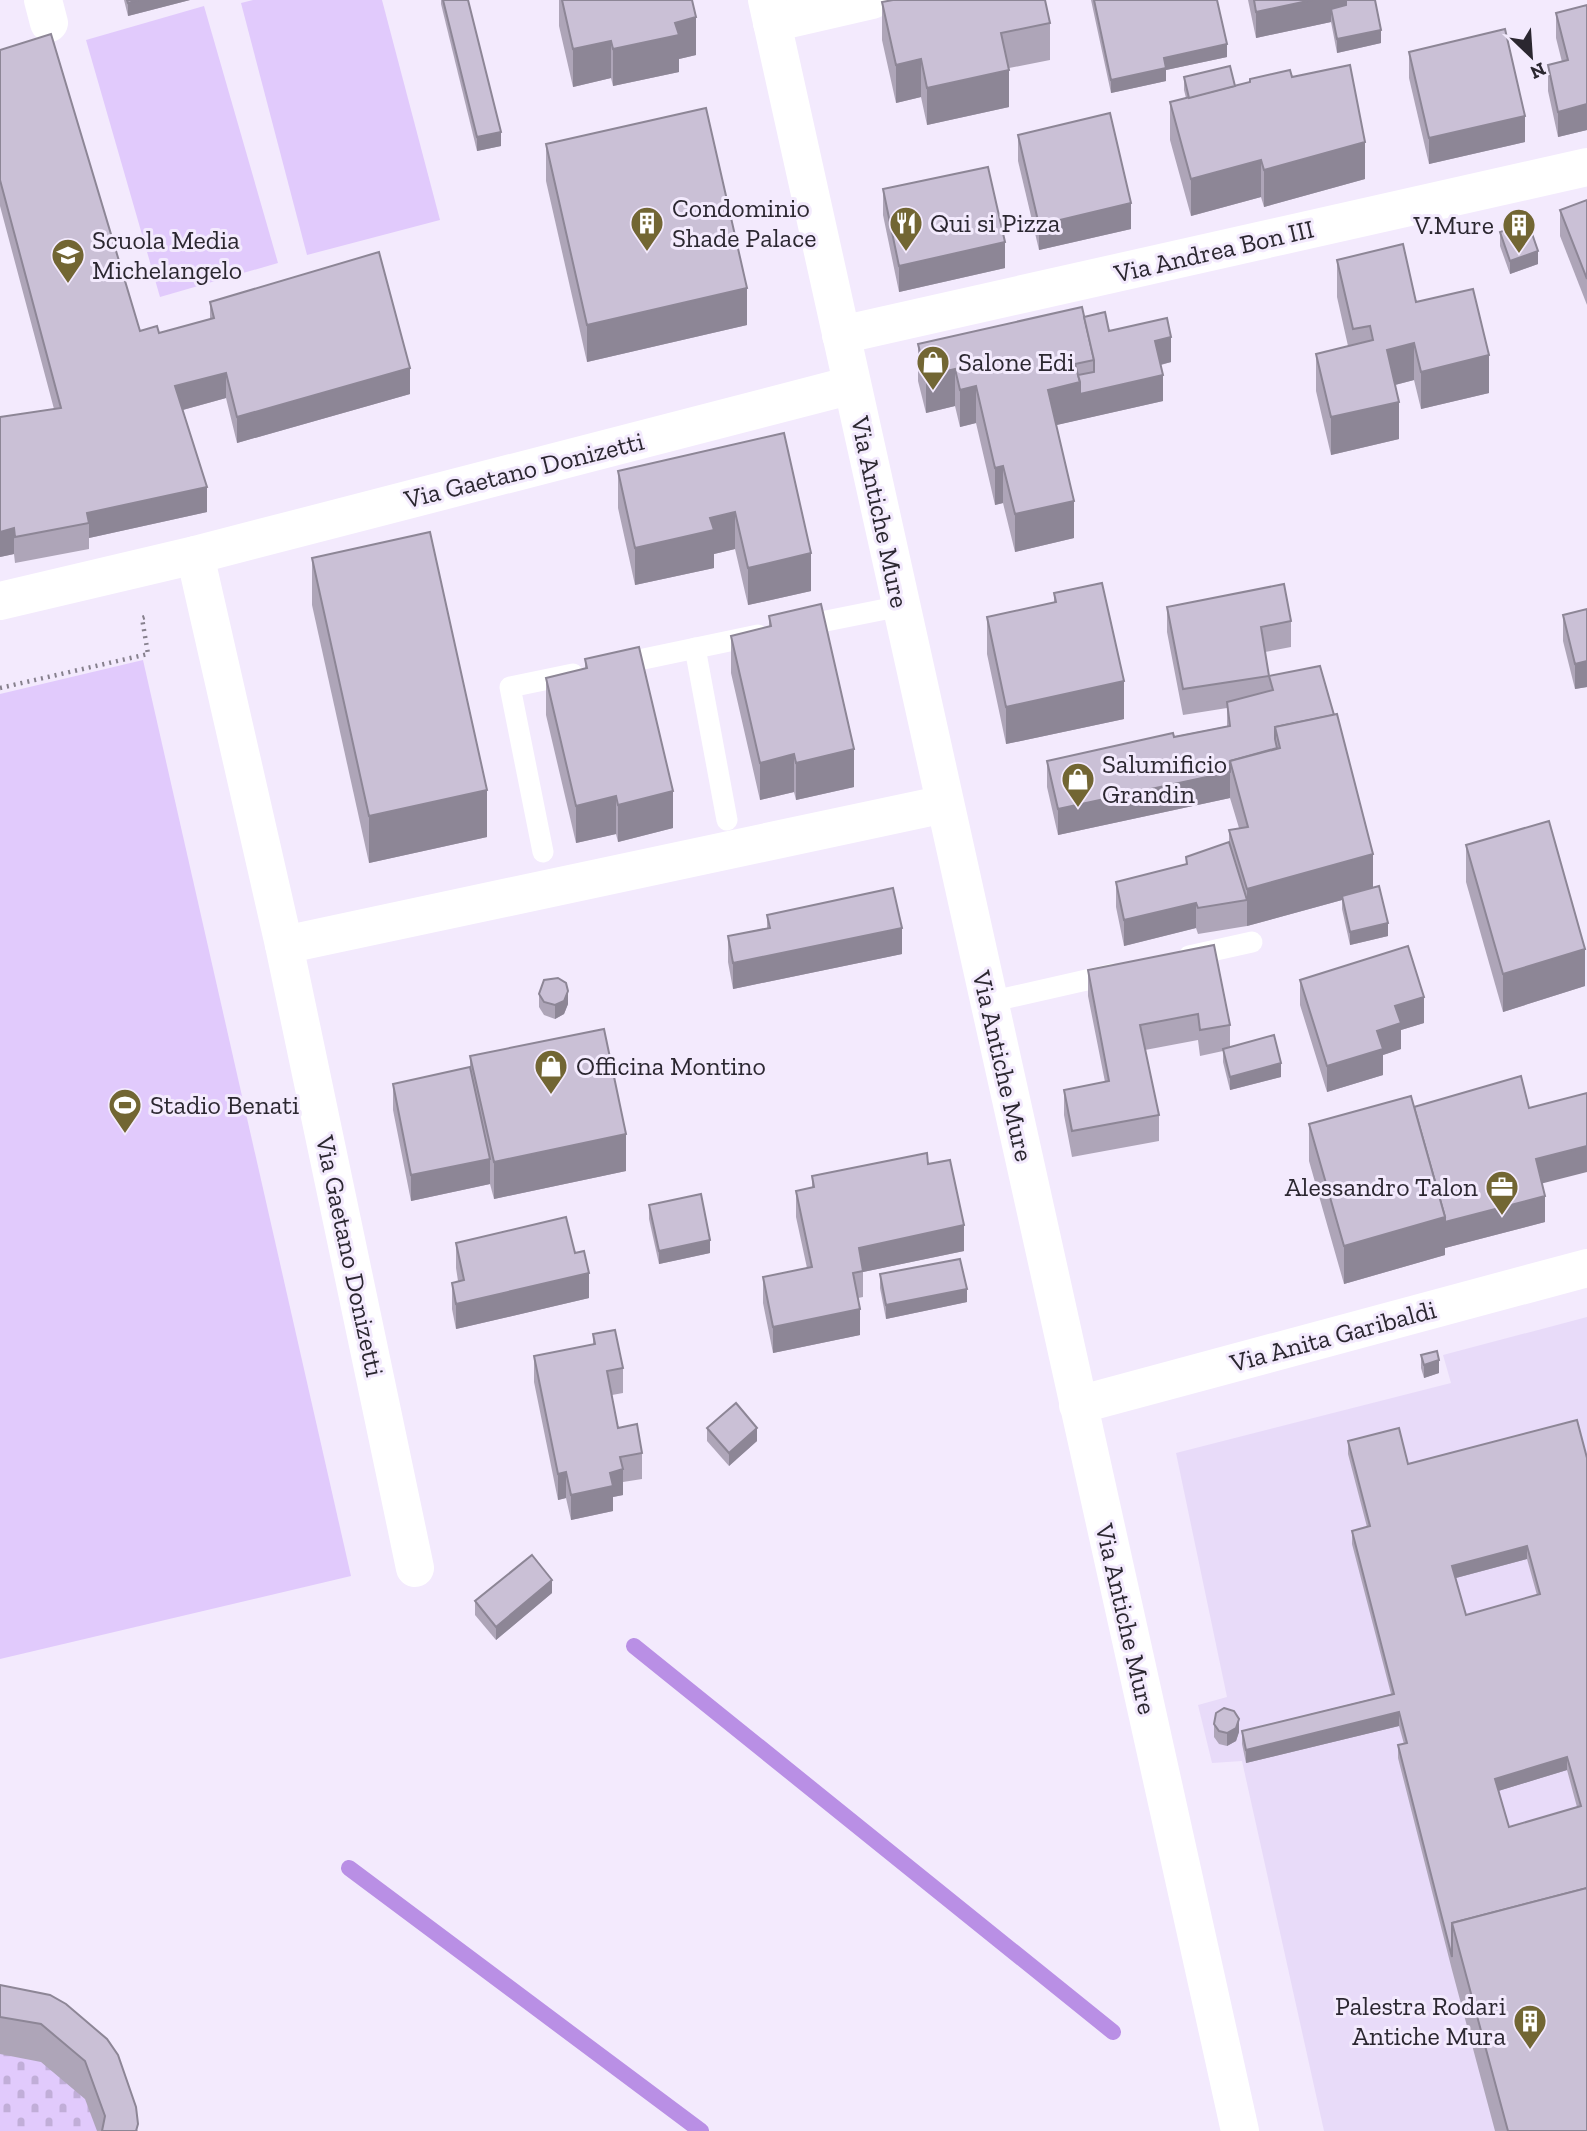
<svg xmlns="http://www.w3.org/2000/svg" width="1587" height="2131" font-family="'Zilla Slab',serif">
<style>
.built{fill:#e8dbf9}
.cemetery{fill:url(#cemetery-stones)}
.pitch{fill:#e1cafc}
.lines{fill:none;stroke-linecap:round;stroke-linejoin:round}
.stream{stroke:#b98fe5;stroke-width:16}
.path{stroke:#86808d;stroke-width:4.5;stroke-dasharray:2 5;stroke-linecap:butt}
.service{stroke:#fff;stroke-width:21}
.minor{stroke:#fff;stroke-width:38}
.wall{fill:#aea5b8;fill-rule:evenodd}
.shaded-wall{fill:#8d8696}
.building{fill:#cac0d6;stroke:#8d8696;stroke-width:2;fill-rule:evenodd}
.labels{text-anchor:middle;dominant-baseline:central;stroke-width:6;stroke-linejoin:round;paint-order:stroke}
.poi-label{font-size:26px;fill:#2b2730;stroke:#f3eafd;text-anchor:start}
.street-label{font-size:26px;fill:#2b2730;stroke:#f3eafd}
</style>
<defs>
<pattern id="cemetery-stones" width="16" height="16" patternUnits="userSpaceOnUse" patternTransform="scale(1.75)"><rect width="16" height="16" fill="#e1cafc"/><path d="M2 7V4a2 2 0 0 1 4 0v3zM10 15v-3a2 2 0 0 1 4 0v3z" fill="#c1aed8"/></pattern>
</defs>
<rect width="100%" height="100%" fill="#f3eafd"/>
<polygon class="built" points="1587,1317 1587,2131 1324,2131 1242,1761 1212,1763 1198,1705 1227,1697 1176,1453 1451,1383 1443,1355"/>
<polygon class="cemetery" points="0,2022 132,2131 0,2131"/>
<g class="pitch">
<polygon points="253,0 382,0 440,220 307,255 241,3"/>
<polygon points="204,6 278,263 160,297 86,40"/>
<polygon points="143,660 351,1576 0,1659 0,694"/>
</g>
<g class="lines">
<g class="stream">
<polyline points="634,1646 1113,2032"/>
<polyline points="349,1868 701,2131"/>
</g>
<polyline class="path" points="0,688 148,654 142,618 145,617"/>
<g class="service">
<polyline points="796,627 901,606"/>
<polyline points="695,648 727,820"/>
<polyline points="615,665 758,635"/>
<polyline points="543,852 510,687 573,674"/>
<polyline points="1189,956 1252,942"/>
<polyline points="989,1002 1113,974"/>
</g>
<g class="minor">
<polyline points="43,0 49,23"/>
<polyline points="767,0 1240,2131"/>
<polyline points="772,23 872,0"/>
<polyline points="841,335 1587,167"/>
<polyline points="195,555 284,945 415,1568"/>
<polyline points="0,601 195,555 852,385"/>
<polyline points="284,945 945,804"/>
<polyline points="1078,1405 1587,1268"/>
</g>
</g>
<g class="wall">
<polygon points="124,0 190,0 128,16"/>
<polygon points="441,0 468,0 501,146 477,151 441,4"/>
<polygon points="559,0 692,0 696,55 679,59 679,72 613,86 611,78 573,87 559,26"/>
<polygon points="1091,0 1217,0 1227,57 1166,70 1166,81 1111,93"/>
<polygon points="1248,0 1375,0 1381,43 1337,53 1331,22 1256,38"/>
<polygon points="882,2 1050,23 1050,60 1009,68 1009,107 927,125 921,97 896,103 882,40"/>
<polygon points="1587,5 1587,130 1558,137 1548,91 1548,65 1562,62 1556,38 1556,13"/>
<polygon points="0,50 140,331 159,333 210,319 210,302 410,394 237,443 226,398 183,410 207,512 89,538 89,549 15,563 14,554 0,557 54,409 0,206"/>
<polygon points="1409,52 1525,142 1429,164 1409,78"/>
<polygon points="1184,77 1235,86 1292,77 1365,179 1264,207 1261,197 1191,216 1170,140 1170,102 1186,98 1184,90"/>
<polygon points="1018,135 1131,229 1039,250 1018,161"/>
<polygon points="546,144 747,325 587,362 546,181"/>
<polygon points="883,189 1005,268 899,292 883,215"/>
<polygon points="1587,200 1587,305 1560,236 1560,210"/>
<polygon points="1500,232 1538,264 1510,274 1500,246"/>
<polygon points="1337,260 1416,302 1489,393 1421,409 1414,380 1395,385 1399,439 1331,455 1316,391 1316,354 1348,346 1337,297"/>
<polygon points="1084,317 1171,362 1161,365 1163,401 1056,425 1074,538 1015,552 1003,503 995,505 976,423 960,427 955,406 926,413 918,381 918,344"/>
<polygon points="784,433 811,591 748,605 735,549 714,554 714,568 635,585 618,508 618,471"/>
<polygon points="312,558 487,837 369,863 312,605"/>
<polygon points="1054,593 1124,719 1006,744 987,654 987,617 1054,603"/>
<polygon points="1167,607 1291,621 1291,647 1265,652 1269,676 1269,691 1269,676 1373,888 1388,936 1350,945 1342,909 1342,900 1247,926 1198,934 1196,928 1124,946 1116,907 1116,882 1186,864 1186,857 1229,842 1229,830 1239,828 1230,798 1058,835 1047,787 1047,761 1227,726 1227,708 1183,715 1167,632"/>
<polygon points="1587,609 1587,687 1575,689 1563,641 1563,615"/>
<polygon points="769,616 854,787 796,800 794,792 760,800 731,673 731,636 769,627"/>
<polygon points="585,659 673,828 618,842 616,834 576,843 546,715 546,678 585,669"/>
<polygon points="1466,845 1585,986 1503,1012 1466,882"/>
<polygon points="767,915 902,954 733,989 728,962 728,936 767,928"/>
<polygon points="1088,970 1230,1025 1230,1047 1281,1077 1230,1090 1223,1062 1223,1051 1200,1056 1198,1040 1145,1050 1159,1115 1159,1141 1072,1157 1064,1115 1064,1090 1105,1082 1088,996"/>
<polygon points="1300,980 1424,1023 1401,1030 1401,1049 1383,1055 1383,1075 1327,1092 1300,1005"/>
<polygon points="539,994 568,1004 564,1014 555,1019 544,1015 539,1007"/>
<polygon points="470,1056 626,1171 494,1199 490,1184 411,1201 393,1110 393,1084 470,1067"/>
<polygon points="1414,1107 1542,1183 1545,1222 1445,1248 1445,1255 1344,1284 1309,1161 1309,1124"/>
<polygon points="928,1164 964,1251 863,1272 863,1297 858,1298 860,1335 773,1353 763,1303 763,1277 807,1268 796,1217 796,1191 812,1188 812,1176"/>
<polygon points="649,1205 710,1253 659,1264 649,1219"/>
<polygon points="456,1243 575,1253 589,1298 456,1329 452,1309 452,1283 458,1281 456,1268"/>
<polygon points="880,1274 967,1302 886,1319 880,1288"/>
<polygon points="593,1334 623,1368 623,1393 612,1395 618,1428 642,1453 642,1479 623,1482 623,1495 613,1497 613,1511 571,1520 566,1498 558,1500 534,1382 534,1356 593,1345"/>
<polygon points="1421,1355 1439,1373 1424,1378 1421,1368"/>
<path d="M1577,1420L1587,2131H1495L1452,1970L1398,1758V1745L1404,1744L1399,1726L1246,1763L1242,1744V1731L1391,1694L1352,1544V1531L1367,1527L1348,1454V1441L1408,1464ZM1527,1559L1537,1595L1466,1615L1456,1578ZM1567,1770L1577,1807L1509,1827L1498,1791Z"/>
<polygon points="707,1428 757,1441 729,1466 707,1441"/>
<polygon points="552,1593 496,1640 475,1615 475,1601"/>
<polygon points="1214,1724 1239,1732 1236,1741 1227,1746 1219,1744 1214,1737"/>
<polygon points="0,1985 50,1995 138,2131 97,2131 85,2099 41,2062 0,2054"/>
</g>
<g class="shaded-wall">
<polygon points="138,0 190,0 128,16 128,3"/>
<polygon points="1312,0 1346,0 1346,18 1331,9 1331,22 1256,38 1256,12"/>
<polygon points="696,17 696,55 679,59 679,72 613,86 613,49 675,23"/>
<polygon points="1381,30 1381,43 1337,53 1337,39"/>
<polygon points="611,41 611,78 573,87 573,49"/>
<polygon points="1227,44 1227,57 1166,70 1166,81 1111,93 1111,80 1164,58"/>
<polygon points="921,59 921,97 896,103 896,65"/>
<polygon points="1009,70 1009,107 927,125 927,88"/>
<polygon points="1587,104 1587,130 1558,137 1558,112"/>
<polygon points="1525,116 1525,142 1429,164 1429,138"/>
<polygon points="501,132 501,146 477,151 477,137"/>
<polygon points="1365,142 1365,179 1264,207 1264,170"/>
<polygon points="1261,160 1261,197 1191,216 1191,179"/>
<polygon points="1131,203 1131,229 1039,250 1039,225"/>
<polygon points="1005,242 1005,268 899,292 899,266"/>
<polygon points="1538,251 1538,264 1510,274 1510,261"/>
<polygon points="747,288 747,325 587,362 587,325"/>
<polygon points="1171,337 1171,362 1155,366 1155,341"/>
<polygon points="1414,343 1414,380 1387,387 1387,350"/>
<polygon points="1489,355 1489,393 1421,409 1421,372"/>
<polygon points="410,368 410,394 237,443 237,417"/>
<polygon points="955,369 955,406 926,413 926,376"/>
<polygon points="226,373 226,398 175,412 175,386"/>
<polygon points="1163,375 1163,401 1048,427 1048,390 1080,382"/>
<polygon points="976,386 976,423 960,427 960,390"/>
<polygon points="1399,402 1399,439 1331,455 1331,417"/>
<polygon points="1003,466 1003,503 995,505 995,468"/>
<polygon points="207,487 207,512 89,538 89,523 87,513"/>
<polygon points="1074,501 1074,538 1015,552 1015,514"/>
<polygon points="735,512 735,549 714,554 714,568 635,585 635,548 710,518"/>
<polygon points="14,528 14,554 0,557 0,532"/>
<polygon points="811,553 811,591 748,605 748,568"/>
<polygon points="1587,661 1587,687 1575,689 1575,664"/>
<polygon points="1124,681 1124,719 1006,744 1006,707"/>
<polygon points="854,749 854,787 796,800 796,763"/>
<polygon points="794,754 794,792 760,800 760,763"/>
<polygon points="1230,772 1230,798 1058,835 1058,809"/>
<polygon points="487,790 487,837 369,863 369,816"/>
<polygon points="673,791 673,828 618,842 618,805"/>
<polygon points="616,796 616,834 576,843 576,806"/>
<polygon points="1373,854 1373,891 1342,896 1342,900 1247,926 1247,889"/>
<polygon points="1196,903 1196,928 1124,946 1124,920"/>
<polygon points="1388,923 1388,936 1350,945 1350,932"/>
<polygon points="902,928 902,954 733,989 733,963"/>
<polygon points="1585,949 1585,986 1503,1012 1503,974"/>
<polygon points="568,991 568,1004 564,1014 555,1019 555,1005"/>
<polygon points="1424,997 1424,1023 1401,1030 1401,1049 1383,1055 1383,1075 1327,1092 1327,1066 1377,1031 1395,1006"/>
<polygon points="1281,1063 1281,1077 1230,1090 1230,1077"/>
<polygon points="626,1134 626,1171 494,1199 494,1162"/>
<polygon points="1587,1146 1587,1172 1536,1185 1536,1159"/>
<polygon points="490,1159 490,1184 411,1201 411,1175"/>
<polygon points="1545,1196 1545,1222 1445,1248 1445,1255 1344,1284 1344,1246 1445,1217"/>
<polygon points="964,1225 964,1251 863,1272 859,1248"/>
<polygon points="710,1240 710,1253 659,1264 659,1251"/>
<polygon points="589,1273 589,1298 456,1329 456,1304"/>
<polygon points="967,1289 967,1302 886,1319 886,1305"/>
<polygon points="860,1309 860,1335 773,1353 773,1327"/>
<polygon points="1439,1360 1439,1373 1424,1378 1424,1365"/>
<polygon points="757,1428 757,1441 729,1466 729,1453"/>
<polygon points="623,1469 623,1495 613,1497 613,1511 571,1520 571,1495 610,1473"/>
<polygon points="566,1472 566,1498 558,1500 558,1474"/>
<polygon points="1527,1546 1527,1559 1452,1579 1452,1566"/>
<polygon points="552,1580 552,1593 496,1640 496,1627"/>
<polygon points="1399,1712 1399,1726 1246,1763 1246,1750"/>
<polygon points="1239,1719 1239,1732 1236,1741 1227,1746 1227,1733"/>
<polygon points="1567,1757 1567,1770 1495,1792 1495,1779"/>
</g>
<g class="building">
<polygon points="127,0 138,0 128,3"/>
<polygon points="443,0 468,0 501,132 477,137"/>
<polygon points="562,0 692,0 696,17 675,23 679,35 613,49 611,41 573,49"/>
<polygon points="893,0 1045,0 1050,23 1001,33 1009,70 927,88 921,59 896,65 882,2"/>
<polygon points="1094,0 1217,0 1227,44 1164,58 1166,68 1111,80"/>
<polygon points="1254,0 1312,0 1256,12"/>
<polygon points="1346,0 1375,0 1381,30 1337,39 1331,9 1346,5"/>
<polygon points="1587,5 1587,104 1558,112 1548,65 1568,60 1556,13"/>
<polygon points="1505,29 1525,116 1429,138 1409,52"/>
<polygon points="51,34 140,331 157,326 159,333 214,318 210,302 379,252 410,368 237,417 226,373 175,386 207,487 87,513 89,523 15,537 14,528 0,532 0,417 61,408 0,180 0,50"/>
<polygon points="1350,65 1365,142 1264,170 1261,160 1191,179 1170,102 1250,82 1250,79 1290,70 1292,77"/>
<polygon points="1230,66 1235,86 1189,98 1184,77"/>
<polygon points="706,108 747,288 587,325 546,144"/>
<polygon points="1110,113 1131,203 1039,225 1018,135"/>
<polygon points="988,167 1005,242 899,266 883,189"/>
<polygon points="1587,200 1587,279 1560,210"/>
<polygon points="1528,222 1538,251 1510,261 1500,232"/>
<polygon points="1403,244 1416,302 1473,289 1489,355 1421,372 1414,343 1387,350 1399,402 1331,417 1316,354 1373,340 1370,326 1353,329 1337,260"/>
<polygon points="1082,307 1094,360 1075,364 1080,382 1048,390 1074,501 1015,514 1003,466 995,468 976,386 960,390 955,369 926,376 918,344"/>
<polygon points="1105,312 1109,331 1167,318 1171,337 1155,341 1163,375 1080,394 1080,382 1078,375 1094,372 1094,360 1084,317"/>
<polygon points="784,433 811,553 748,568 735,512 710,518 714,530 635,548 618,471"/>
<polygon points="430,532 487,790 369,816 312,558"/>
<polygon points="1102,583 1124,681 1006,707 987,617 1056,602 1054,593"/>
<polygon points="1284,584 1291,621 1261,627 1269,676 1183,689 1167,607"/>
<polygon points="821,604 854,749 796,763 794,754 760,763 731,636 771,626 769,616"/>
<polygon points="1587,609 1587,661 1575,664 1563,615"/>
<polygon points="639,647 673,791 618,805 616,796 576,806 546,678 587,668 585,659"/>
<polygon points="1320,666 1334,715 1275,727 1275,739 1277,748 1230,761 1230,772 1058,809 1047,761 1173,733 1174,737 1230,726 1227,702 1273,690 1269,676"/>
<polygon points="1337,714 1373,854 1247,889 1229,830 1248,827 1230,761 1280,748 1275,727"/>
<polygon points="1549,821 1585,949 1503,974 1466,845"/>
<polygon points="1229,842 1247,900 1198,908 1196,903 1124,920 1116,882 1187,864 1186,857"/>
<polygon points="1379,886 1388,923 1350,932 1342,896"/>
<polygon points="893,888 902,928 733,963 728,936 770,928 767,915"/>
<polygon points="1214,945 1230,1025 1200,1030 1198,1014 1140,1025 1159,1115 1072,1131 1064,1090 1109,1081 1088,970"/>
<polygon points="1408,946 1424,997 1395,1006 1401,1023 1377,1031 1383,1049 1327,1066 1300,980"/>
<polygon points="558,978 566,983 568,991 564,1001 555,1005 544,1002 539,994 544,980"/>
<polygon points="604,1029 626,1134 494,1162 470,1056"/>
<polygon points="1274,1035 1281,1063 1230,1077 1223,1049"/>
<polygon points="470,1067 490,1159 411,1175 393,1084"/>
<polygon points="1521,1076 1529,1108 1587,1093 1587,1146 1536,1159 1545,1196 1445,1222 1445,1217 1414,1107"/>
<polygon points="1411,1096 1445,1217 1344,1246 1309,1124"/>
<polygon points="927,1153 928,1164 950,1160 964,1225 859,1248 863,1271 853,1273 860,1309 773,1327 763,1277 812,1267 796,1191 814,1187 812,1176"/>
<polygon points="701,1194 710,1240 659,1251 649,1205"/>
<polygon points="566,1217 575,1253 584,1251 589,1273 456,1304 452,1283 464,1280 456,1243"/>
<polygon points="960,1259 967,1289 886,1305 880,1274"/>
<polygon points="615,1330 623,1368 607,1371 618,1428 637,1424 642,1453 620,1457 623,1469 610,1473 613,1486 571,1495 566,1472 558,1474 534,1356 595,1344 593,1334"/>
<polygon points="1437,1351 1439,1360 1424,1365 1421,1355"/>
<polygon points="736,1403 757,1428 729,1453 707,1428"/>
<path d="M1577,1420L1587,1458V1888L1452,1923V1957L1398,1745L1407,1743L1399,1712L1246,1750L1242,1731L1394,1694L1352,1531L1370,1526L1348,1441L1399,1428L1408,1464ZM1527,1546L1540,1594L1466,1615L1452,1566ZM1567,1757L1581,1806L1509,1827L1495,1779Z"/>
<polygon points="532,1555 552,1580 496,1627 475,1601"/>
<polygon points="1224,1708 1234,1711 1239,1719 1236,1728 1227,1733 1219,1731 1214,1724 1216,1713"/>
<polygon points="1587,1888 1587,2131 1508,2131 1452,1923"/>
<polygon points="0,1985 50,1995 66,2004 107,2039 118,2055 136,2107 138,2124 136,2131 102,2131 105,2116 85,2061 41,2024 0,2017"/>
</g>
<defs>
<symbol id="building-pin" viewBox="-11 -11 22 30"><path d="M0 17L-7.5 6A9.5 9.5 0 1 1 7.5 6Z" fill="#726633" stroke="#f3eafd"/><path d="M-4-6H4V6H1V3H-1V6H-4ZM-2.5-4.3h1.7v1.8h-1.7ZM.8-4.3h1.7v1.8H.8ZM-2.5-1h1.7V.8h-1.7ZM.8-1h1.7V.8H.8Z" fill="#fff"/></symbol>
<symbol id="restaurant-pin" viewBox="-11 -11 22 30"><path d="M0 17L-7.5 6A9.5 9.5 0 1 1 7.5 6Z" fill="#726633" stroke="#f3eafd"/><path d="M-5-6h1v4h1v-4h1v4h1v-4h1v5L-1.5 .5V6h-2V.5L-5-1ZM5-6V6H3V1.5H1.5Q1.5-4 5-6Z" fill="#fff"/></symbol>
<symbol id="school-pin" viewBox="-11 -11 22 30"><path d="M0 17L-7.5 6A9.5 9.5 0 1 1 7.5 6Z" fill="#726633" stroke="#f3eafd"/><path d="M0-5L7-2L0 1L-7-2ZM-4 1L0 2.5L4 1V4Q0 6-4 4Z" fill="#fff"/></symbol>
<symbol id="shop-pin" viewBox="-11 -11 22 30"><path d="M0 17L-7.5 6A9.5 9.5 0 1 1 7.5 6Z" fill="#726633" stroke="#f3eafd"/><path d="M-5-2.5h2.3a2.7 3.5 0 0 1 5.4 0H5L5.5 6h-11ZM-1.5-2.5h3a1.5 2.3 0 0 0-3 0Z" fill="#fff"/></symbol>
<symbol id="stadium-pin" viewBox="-11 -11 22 30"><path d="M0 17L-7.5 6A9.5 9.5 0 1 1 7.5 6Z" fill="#726633" stroke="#f3eafd"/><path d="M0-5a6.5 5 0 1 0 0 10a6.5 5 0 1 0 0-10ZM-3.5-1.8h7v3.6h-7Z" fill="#fff"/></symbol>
<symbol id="office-pin" viewBox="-11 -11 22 30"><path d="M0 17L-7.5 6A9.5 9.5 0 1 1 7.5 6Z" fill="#726633" stroke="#f3eafd"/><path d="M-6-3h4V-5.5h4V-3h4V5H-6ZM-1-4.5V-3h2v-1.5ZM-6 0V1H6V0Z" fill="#fff"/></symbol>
</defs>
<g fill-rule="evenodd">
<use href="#building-pin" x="628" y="204" width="38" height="52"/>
<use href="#restaurant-pin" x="887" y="204" width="38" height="52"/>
<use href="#building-pin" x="1500" y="206" width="38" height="52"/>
<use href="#school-pin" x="49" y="236" width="38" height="52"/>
<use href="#shop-pin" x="914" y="343" width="38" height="52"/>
<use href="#shop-pin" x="1059" y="760" width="38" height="52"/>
<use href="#shop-pin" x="532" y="1047" width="38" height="52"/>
<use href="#stadium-pin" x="106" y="1086" width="38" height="52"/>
<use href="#office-pin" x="1483" y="1168" width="38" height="52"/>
<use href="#building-pin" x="1511" y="2002" width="38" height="52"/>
</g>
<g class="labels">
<g class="poi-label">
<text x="672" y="208">Condominio<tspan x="672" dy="30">Shade Palace</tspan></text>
<text x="930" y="223">Qui si Pizza</text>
<text x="1494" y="225" text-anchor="end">V.Mure</text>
<text x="92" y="240">Scuola Media<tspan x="92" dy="30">Michelangelo</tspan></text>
<text x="958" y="362">Salone Edi</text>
<text x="1102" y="764">Salumificio<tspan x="1102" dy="30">Grandin</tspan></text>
<text x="576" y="1066">Officina Montino</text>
<text x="150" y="1105">Stadio Benati</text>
<text x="1478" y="1187" text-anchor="end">Alessandro Talon</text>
<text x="1506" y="2006" text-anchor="end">Palestra Rodari<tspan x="1506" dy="30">Antiche Mura</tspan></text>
</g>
<g class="street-label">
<text transform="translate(1214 251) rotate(-13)">Via Andrea Bon III</text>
<text transform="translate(524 470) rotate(-14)">Via Gaetano Donizetti</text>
<text transform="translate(880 512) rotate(78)">Via Antiche Mure</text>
<text transform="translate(1003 1066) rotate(77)">Via Antiche Mure</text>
<text transform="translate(350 1256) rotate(78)">Via Gaetano Donizetti</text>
<text transform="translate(1333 1336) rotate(-15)">Via Anita Garibaldi</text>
<text transform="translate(1126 1619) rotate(77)">Via Antiche Mure</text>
</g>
</g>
<g transform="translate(1531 56) rotate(155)" stroke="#f3eafd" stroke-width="5" paint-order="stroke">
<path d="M0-5L12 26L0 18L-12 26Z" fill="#2b2730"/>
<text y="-10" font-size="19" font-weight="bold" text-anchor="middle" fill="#2b2730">N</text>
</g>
</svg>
